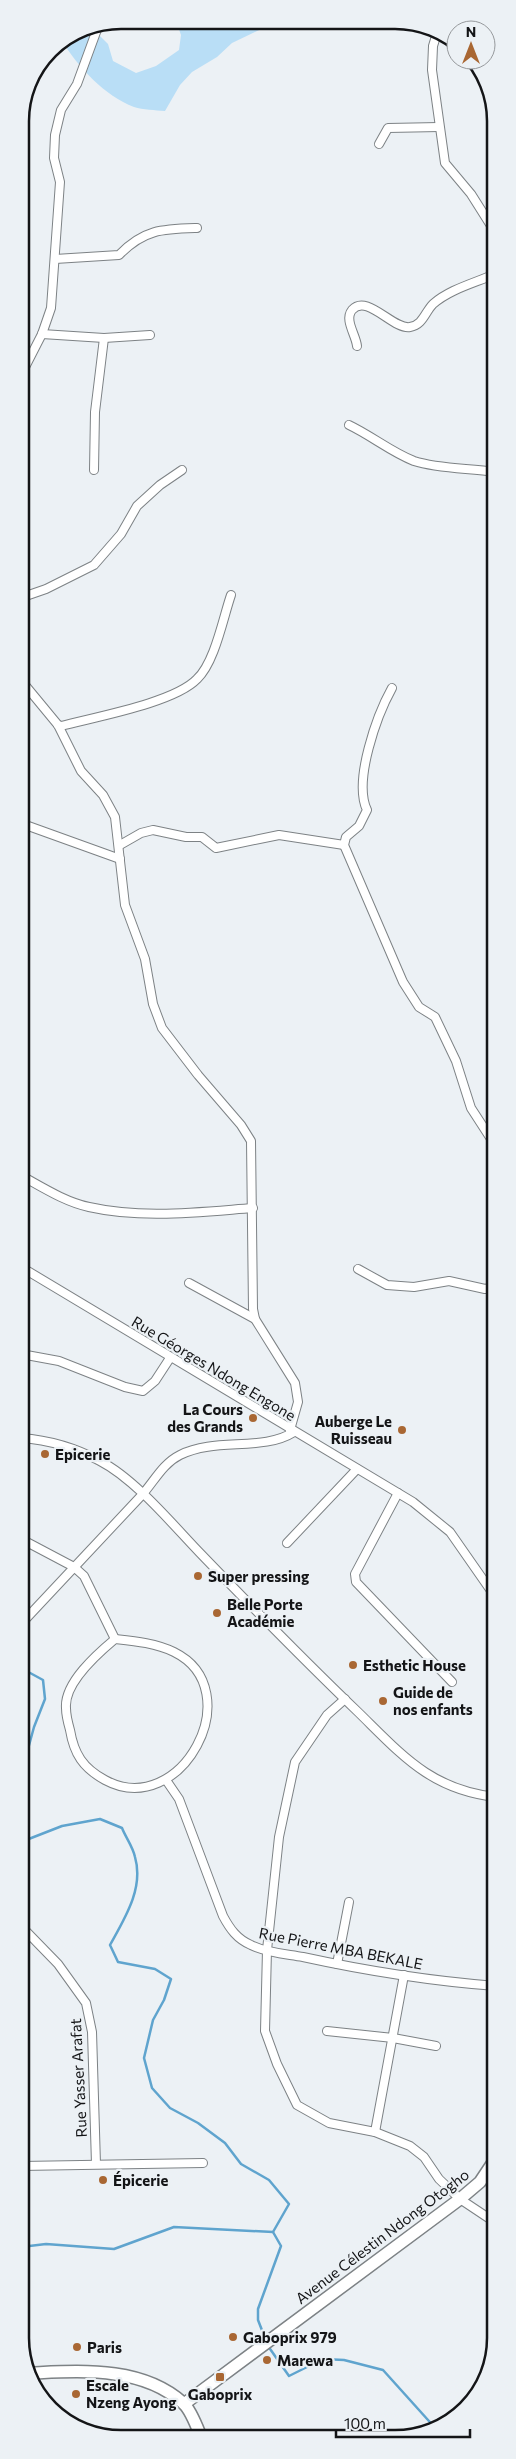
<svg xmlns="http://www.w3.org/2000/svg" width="516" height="2459" font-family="Commissioner,sans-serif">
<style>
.green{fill:#b9def6}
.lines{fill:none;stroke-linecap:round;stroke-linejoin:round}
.stream{stroke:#5fa4ce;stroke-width:2.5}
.minor-casing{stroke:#7d8285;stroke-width:10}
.secondary-casing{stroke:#7d8285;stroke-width:14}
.minor{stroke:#fff;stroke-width:8}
.secondary{stroke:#fff;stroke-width:11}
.poi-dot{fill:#a96733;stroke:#ecf1f5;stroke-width:2}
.labels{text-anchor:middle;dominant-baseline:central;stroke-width:4.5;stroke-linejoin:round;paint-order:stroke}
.street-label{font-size:15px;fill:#141517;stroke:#ecf1f5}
.poi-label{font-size:15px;font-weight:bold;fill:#141517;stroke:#ecf1f5;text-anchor:start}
.rim{fill:none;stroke:#141517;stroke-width:2.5}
</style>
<rect width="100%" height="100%" fill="#ecf1f5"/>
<path class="green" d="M176,21L276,22L232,43L217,57L192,72L180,85L165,111C155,110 143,110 134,107C105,96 78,67 62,41L82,28L90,26L108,44L113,61L136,73L156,66L179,50L181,35Z"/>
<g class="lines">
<g class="stream">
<polyline points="21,1668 43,1680 45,1699 34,1727 25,1760 21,1765"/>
<path d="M21,1842L62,1826L100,1819L122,1828C126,1838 133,1847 135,1857C144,1888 125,1918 110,1945L118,1962L155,1969L171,1979L164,2000L153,2020L144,2058L152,2088L170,2108L198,2123L225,2143L241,2164L269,2180L289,2204L273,2232L174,2227L114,2249L46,2244L21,2247"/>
<polyline points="265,2338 258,2320 258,2309 281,2246 273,2232"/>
<polyline points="268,2346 289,2376 323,2359 344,2360 383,2370 437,2430"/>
</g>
<defs>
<g id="minor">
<polyline points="437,33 433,46 432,70 445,163 471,194 495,232"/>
<polyline points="379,144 388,128 439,127"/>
<path d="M55,259L119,255C144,229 163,229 197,228"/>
<polyline points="42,334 104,338 150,335"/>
<path d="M357,346C356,335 344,320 352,310C367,293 393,330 410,327C423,325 425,312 433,304C450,289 475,283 495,274"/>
<polyline points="20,377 42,334 51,308 60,182 54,158 55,135 61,110 77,84 99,24"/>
<path d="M349,425C372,436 391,452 414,461C439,469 469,468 495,472"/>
<polyline points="94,470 95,412 104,338"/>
<polyline points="20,598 46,589 94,565 121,534 137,506 160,485 182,470"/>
<polyline points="20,679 58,725 81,771 103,795 115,817 125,905 145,959 153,1004 162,1028 198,1075 241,1125 251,1141 253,1309 255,1319 295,1383 298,1402 290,1430"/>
<path d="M392,688C377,715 353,781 367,810L359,826L346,837L344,845L403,982L419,1007L435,1017L456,1061L471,1108L495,1145"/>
<path d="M58,725L61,726C94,717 174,703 197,679C215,662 223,618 231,595"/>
<polyline points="20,823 120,859"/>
<polyline points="120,845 141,833 153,830 186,837 202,837 216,848 279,835 344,845"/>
<polyline points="20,1007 21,1006"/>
<path d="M20,1175C42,1187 65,1202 89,1207C142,1219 199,1212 253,1208"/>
<polyline points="21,1267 413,1502 450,1532 496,1598"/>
<polyline points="358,1269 387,1285 414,1287 449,1281 485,1289 496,1287"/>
<polyline points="189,1283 255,1319"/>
<polyline points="21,1354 59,1361 125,1387 143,1391 155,1381 170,1358"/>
<path d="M21,1438C48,1440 76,1448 100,1461C135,1479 173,1525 200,1553C252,1607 304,1660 358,1712C402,1755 431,1790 496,1797"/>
<polyline points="398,1493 355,1574 356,1582 452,1682"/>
<polyline points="21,1539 74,1567 84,1576 115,1639"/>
<polyline points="287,1543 357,1469"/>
<path d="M21,1624C61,1581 101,1539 141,1496C154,1482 162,1464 180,1455C216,1437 262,1452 294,1432"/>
<path d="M115,1639C134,1641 156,1643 174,1652C251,1690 181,1821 105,1780C83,1768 74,1754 70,1730C68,1723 66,1715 66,1708C64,1683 97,1654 115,1639Z"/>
<polyline points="345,1699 327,1715 295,1762 279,1837 267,1950 265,2031 277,2064 297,2105 329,2123 375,2132 410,2146 424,2157 439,2179 460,2199 496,2223"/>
<path d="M166,1780L179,1799L223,1916C230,1929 237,1939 251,1945C267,1953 287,1954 303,1957C367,1971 431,1981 496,1986"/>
<polyline points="21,1926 58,1964 86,2003 92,2032 96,2164"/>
<polyline points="337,1964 349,1902"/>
<polyline points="327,2031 393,2038 436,2046"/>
<polyline points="375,2132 404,1975"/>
<polyline points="21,2166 203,2163"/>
</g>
<g id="secondary">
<path d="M31,2373C81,2371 142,2366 183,2403C191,2410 197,2427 201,2437"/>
<polyline points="184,2404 460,2199 480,2182 496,2158"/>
</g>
</defs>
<use href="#minor" class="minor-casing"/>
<use href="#secondary" class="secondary-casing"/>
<use href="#minor" class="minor"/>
<use href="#secondary" class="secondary"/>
</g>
<g class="poi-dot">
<circle cx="253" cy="1418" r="5"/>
<circle cx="402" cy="1430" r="5"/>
<circle cx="45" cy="1454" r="5"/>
<circle cx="198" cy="1576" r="5"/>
<circle cx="217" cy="1613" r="5"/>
<circle cx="353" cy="1665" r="5"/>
<circle cx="383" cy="1701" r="5"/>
<circle cx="103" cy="2180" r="5"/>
<circle cx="233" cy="2337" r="5"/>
<circle cx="77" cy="2347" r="5"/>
<circle cx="267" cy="2360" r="5"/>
<rect x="215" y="2372" width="10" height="10" rx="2.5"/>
<circle cx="76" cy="2394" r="5"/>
</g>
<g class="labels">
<g class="street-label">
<text transform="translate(214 1368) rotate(31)">Rue Géorges Ndong Engone</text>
<text transform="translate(341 1948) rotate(11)">Rue Pierre MBA BEKALE</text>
<text transform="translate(78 2078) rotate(-93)">Rue Yasser Arafat</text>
<text transform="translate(382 2236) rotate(-37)">Avenue Célestin Ndong Otogho</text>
</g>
<g class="poi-label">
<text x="243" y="1409" text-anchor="end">La Cours<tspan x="243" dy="17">des Grands</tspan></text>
<text x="392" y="1421" text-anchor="end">Auberge Le<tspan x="392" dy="17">Ruisseau</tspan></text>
<text x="55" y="1454">Epicerie</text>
<text x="208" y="1576">Super pressing</text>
<text x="227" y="1604">Belle Porte<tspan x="227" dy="17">Académie</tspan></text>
<text x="363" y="1665">Esthetic House</text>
<text x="393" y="1692">Guide de<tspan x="393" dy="17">nos enfants</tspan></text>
<text x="113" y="2180">Épicerie</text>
<text x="243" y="2337">Gaboprix 979</text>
<text x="87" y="2347">Paris</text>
<text x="277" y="2360">Marewa</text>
<text x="86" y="2385">Escale<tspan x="86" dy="17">Nzeng Ayong</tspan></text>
<text x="220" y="2394" text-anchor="middle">Gaboprix</text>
</g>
</g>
<path d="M0 0H516V2459H0ZM121 29H395A92 92 0 0 1 487 121V2338A92 92 0 0 1 395 2430H121A92 92 0 0 1 29 2338V121A92 92 0 0 1 121 29Z" fill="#ecf1f5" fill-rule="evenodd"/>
<path class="rim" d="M121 29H395A92 92 0 0 1 487 121V2338A92 92 0 0 1 395 2430H121A92 92 0 0 1 29 2338V121A92 92 0 0 1 121 29Z"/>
<g transform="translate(471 45)"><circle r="24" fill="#ecf1f5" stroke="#96999c"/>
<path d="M0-4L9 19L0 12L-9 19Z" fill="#a96733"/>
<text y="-8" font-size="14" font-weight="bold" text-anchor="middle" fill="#141517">N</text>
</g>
<path d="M336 2429v8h134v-8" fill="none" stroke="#141517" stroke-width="2.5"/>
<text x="344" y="2429" font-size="15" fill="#141517" stroke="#ecf1f5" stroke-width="4" paint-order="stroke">100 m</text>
</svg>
